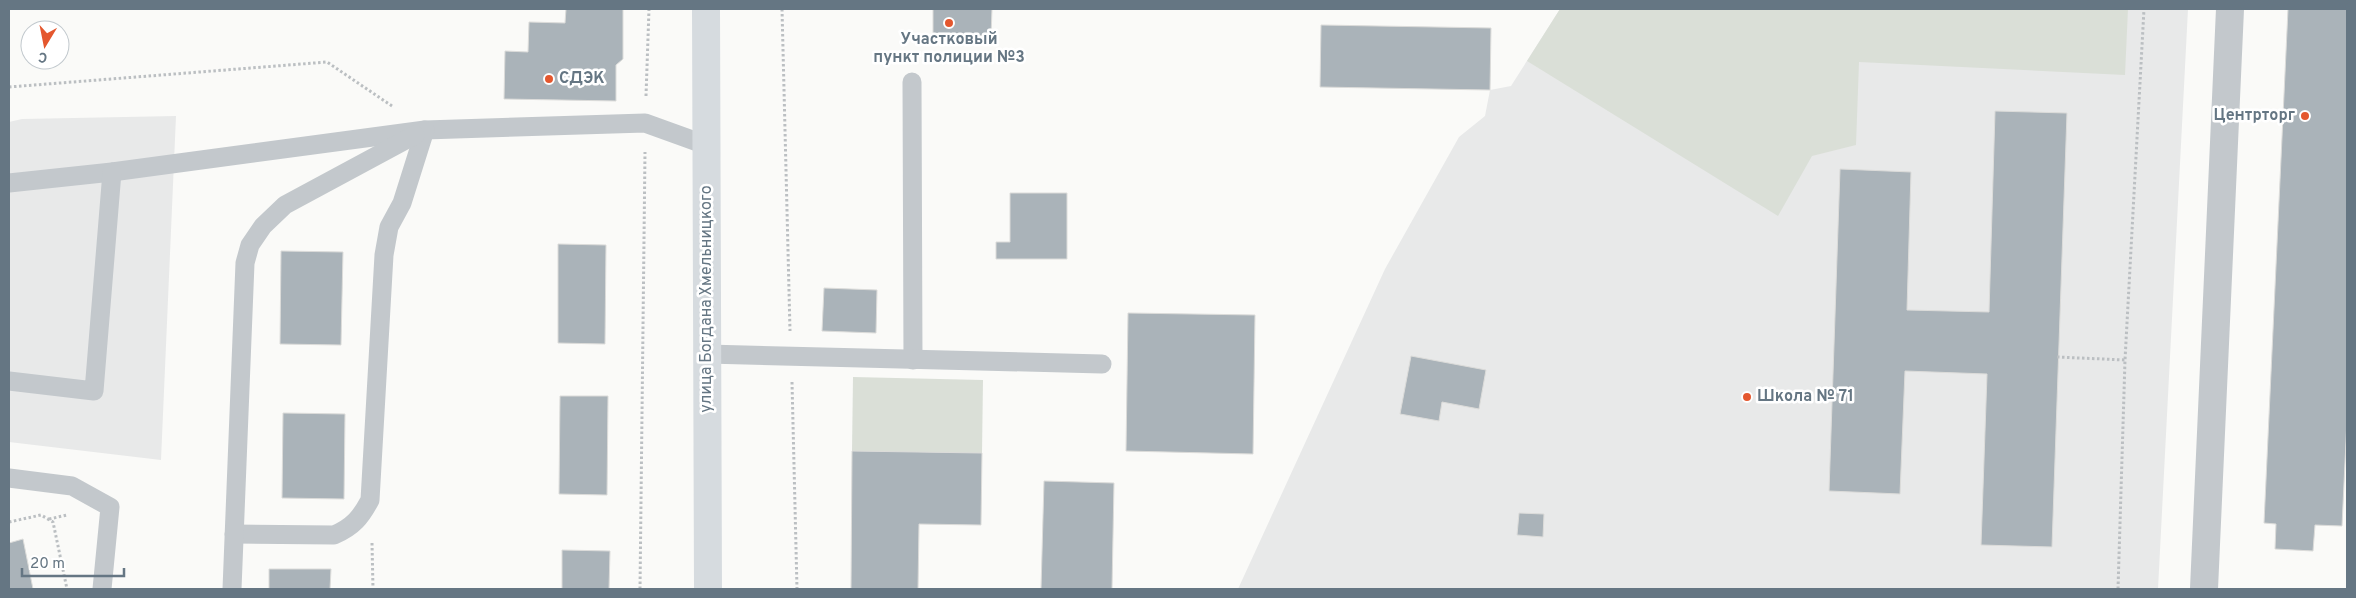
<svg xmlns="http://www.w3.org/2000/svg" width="2356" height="598" font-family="Overpass,sans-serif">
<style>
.built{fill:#e8e9e9}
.green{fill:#dadfd7}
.building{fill:#aab3b9;stroke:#dcdcda}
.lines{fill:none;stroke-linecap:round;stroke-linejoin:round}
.path{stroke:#bbbfc2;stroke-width:3;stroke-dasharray:2.5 2.5;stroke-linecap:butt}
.lane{stroke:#c3c8cc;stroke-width:19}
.street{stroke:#c3c8cc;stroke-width:28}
.secondary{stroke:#d6dbdf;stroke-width:28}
.poi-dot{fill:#e4572e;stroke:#fff;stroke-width:2}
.labels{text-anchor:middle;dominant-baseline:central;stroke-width:5;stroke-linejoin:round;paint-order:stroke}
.poi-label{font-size:16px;font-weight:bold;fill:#657683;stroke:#fff;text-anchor:start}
.street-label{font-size:16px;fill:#657683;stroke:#fff}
</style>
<rect width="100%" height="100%" fill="#fafaf8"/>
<g class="built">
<polygon points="1560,9 2188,9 2158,589 1238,589 1385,269 1459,137 1485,116 1490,90 1511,86"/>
<polygon points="176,116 161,460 9,442 9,122 22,119"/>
</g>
<g class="green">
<polygon points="1560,9 2128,9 2125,75 1859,62 1856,145 1812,156 1778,216 1527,61"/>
<polygon points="853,377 983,380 982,453 852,451"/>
</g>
<g class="building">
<polygon points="566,9 623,9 623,59 616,65 616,101 504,99 505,51 528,52 529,22 565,23"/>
<polygon points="933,9 992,9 991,36 933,34"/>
<polygon points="2288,9 2347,9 2347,420 2342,526 2315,525 2313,551 2275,549 2276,524 2264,523"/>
<polygon points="1321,25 1491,28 1490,90 1320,87"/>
<polygon points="1995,111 2067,113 2052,547 1981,545 1987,374 1905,371 1900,494 1829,491 1840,169 1911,172 1907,310 1989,312"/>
<polygon points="1010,193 1067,193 1067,259 996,259 996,242 1010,242"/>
<polygon points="558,244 606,245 605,344 558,343"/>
<polygon points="281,251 343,252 341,345 280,344"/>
<polygon points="824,288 877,290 876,333 822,331"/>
<polygon points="1128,313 1255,315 1253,454 1126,451"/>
<polygon points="1411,356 1486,370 1479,409 1442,402 1439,421 1400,414"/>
<polygon points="560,396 608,396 607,495 559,494"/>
<polygon points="283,413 345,414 344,499 282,498"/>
<polygon points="852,451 982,453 981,525 919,524 918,589 851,589"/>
<polygon points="1044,481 1114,483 1112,589 1041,589"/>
<polygon points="1519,513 1544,514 1543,537 1517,535"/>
<polygon points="23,539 33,589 9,589 9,543"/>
<polygon points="562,550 610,551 609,589 562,589"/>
<polygon points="269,569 331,569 330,589 269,589"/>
</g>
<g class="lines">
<g class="path">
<polyline points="782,9 790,331"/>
<polyline points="9,87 327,62 392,106"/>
<polyline points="646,96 649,9"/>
<polyline points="2057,357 2125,360"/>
<polyline points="792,382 797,589"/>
<polyline points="49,519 67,515"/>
<polyline points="9,522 41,515 53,522 67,589"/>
<polyline points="372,543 373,589"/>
<polyline points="640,589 645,152"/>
<polyline points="2118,589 2125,360 2144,9"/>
</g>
<g class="lane">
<polyline points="912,82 913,360"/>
<polyline points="9,183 112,172 425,130 645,123 706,145"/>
<polyline points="707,354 1102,364"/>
<polyline points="9,381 94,391 112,172"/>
<polyline points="9,478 72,486 110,507 102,589"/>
<path d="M234,534L334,535C353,527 361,517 370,500L384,255L389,227L402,203L425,130"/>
<polyline points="232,589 245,263 250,245 263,226 285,205 415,135"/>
</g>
<polyline class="street" points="2204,589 2230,9"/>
<polyline class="secondary" points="706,9 708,589"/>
</g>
<g class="poi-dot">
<circle cx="949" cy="23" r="5"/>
<circle cx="549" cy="79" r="5"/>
<circle cx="2305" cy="116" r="5"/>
<circle cx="1747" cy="397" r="5"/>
</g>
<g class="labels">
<g class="poi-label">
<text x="949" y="40" text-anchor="middle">Участковый<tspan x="949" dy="18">пункт полиции №3</tspan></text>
<text x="559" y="79">СДЭК</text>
<text x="2295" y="116" text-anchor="end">Центрторг</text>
<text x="1757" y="397">Школа № 71</text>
</g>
<g class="street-label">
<text transform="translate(707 299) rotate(-90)">улица Богдана Хмельницкого</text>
</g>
</g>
<rect width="2356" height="598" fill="none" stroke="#657683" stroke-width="20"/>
<g transform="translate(45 45) rotate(190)"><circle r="24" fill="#ffffff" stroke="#c1c8cd"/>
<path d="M0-4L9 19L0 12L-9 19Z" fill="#e4572e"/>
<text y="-8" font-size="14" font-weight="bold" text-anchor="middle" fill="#657683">С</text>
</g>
<path d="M22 568v8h102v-8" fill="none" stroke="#657683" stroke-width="2.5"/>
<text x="30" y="568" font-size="15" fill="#657683" stroke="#ffffff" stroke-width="4" paint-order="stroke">20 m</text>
</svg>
